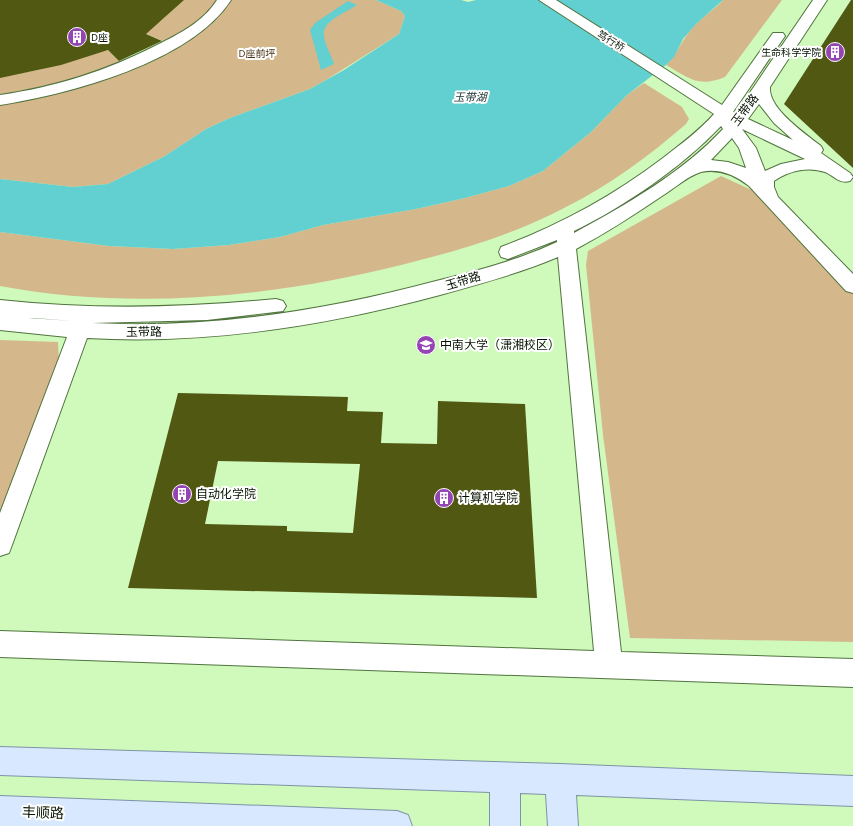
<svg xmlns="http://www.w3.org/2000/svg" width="853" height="826" font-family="Figtree,'Noto Sans SC',sans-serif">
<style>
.green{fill:#d5b78c}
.water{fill:#62cfd0}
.building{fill:#505812;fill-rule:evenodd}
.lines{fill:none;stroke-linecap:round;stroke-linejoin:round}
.minor-casing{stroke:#50743e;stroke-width:2}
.major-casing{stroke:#7d94a6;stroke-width:2}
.minor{fill:#fff;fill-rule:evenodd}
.major{fill:#d7e8ff;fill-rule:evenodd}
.labels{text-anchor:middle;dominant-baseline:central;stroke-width:4;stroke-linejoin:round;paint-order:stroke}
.far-poi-label{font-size:10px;fill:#061301;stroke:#fff;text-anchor:start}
.far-street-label{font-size:10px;fill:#061301;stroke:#fff}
.far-park-label{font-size:10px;fill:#4a3618;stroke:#fff}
.far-water-label{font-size:11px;font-style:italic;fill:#1c3030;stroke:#fff}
.street-label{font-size:12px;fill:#061301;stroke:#fff}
.poi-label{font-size:12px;fill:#061301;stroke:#fff;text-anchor:start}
.near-street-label{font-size:14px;fill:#061301;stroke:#fff}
</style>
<rect width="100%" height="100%" fill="#d0f9bc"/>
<g class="green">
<polygon points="183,0 218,0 201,21 165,42 142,32 163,19"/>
<polygon points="229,0 376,0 401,11 405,16 399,34 326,80 310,89 230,118 206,129 165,156 108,184 73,187 0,179 0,103 27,100 181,43 215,21"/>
<path d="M723,0H782L725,77C698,88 689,78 666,65C678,53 683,37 695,25C704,16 715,9 723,0Z"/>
<polygon points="108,50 122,64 80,80 0,96 0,77 38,70"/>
<path d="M644,83L682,107L689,119L686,124C649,156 610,185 566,207C515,234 461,250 405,264C275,297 133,311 0,286V232L109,246L173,249L229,245L280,237L323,225L416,209L465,198L509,186L543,171L591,132L627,95Z"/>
<polygon points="721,176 754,191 853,293 853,642 630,638 603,435 586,265 588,251"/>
<polygon points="0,340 58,342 59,364 0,520"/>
</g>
<g class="water">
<polygon points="376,0 461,0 468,2 476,0 723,0 696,24 683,39 674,57 666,65 627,95 591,132 543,171 509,186 465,198 416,209 323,225 280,237 229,245 173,249 109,246 0,232 0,179 73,187 108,184 165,156 206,129 230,118 310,89 344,70 399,34 405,16 401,11"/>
<path d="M348,1L357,5C347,12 321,21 324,36C325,45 331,55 334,64L321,70L310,30L315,23Z"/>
</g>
<g class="building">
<polygon points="0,0 184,0 146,34 162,41 119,61 108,50 61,65 0,78"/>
<polygon points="851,0 853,0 853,168 784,104"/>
<path d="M178,393L348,397L347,411L383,412L381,443L437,444L438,401L525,404L537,598L128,588ZM218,461L360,464L353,533L287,531V526L205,524Z"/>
</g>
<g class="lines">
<defs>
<g id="minor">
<path d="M217,0H231C191,62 70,94 0,105V95C56,87 106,71 157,45C179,34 203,22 217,0Z"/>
<path d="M539,0H556L722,105L773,33H783L785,36L733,112L736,113L813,0H827L770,87C768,109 806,134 821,146L823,150L821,153L850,173L853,177L850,181C838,184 835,176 825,172C808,166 788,171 774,181V187L778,197L853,274V293L846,291L749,186C735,175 719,168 701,172C687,176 674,189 662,196C634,215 606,233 576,249L621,652L853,659V687L0,657V631L594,651L558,257C520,273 480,284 440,295C325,326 206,345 87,338L12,545L9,553L0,556V513L67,337L0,330V300C93,310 184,308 276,299L283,301L286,306L283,311L207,320L92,323C208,329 324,311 436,281C477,271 518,260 557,242V240L508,259L501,257L499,252L501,247C560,225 613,196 663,158C681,144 699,131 714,114ZM759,104L774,123L793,140L748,119ZM721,126L723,129C682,173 627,204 574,233V231C625,206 681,168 721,126ZM742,129L805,159L781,164L765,171L756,148ZM732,138L739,148L746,168L728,162L711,160ZM29,318H34L73,321Z"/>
</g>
<g id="major">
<polygon points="0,747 560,764 853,776 853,806 576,795 578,826 548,826 546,794 520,793 520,826 490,826 490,792 0,775"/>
<polygon points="0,796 397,811 408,815 412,826 0,826"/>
</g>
</defs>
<use href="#minor" class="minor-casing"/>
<use href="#major" class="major-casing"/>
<use href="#minor" class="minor"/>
<use href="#major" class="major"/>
</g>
<defs>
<symbol id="building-disc" viewBox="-11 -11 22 22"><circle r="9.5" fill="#9544b3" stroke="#fff"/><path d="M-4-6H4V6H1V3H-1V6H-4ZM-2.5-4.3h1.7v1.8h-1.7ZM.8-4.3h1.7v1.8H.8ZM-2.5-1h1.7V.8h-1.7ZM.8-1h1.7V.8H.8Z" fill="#fff"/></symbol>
<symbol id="university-disc" viewBox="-11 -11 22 22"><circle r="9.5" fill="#9544b3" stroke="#fff"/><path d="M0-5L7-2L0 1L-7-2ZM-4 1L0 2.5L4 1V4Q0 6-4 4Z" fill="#fff"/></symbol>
</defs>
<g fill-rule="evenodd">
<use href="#building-disc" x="66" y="26" width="22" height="22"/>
<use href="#building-disc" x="824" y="41" width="22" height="22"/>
<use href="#university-disc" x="415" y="334" width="22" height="22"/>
<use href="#building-disc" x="171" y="483" width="22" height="22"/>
<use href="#building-disc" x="433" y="487" width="22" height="22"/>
</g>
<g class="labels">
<g class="far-poi-label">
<text x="91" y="37">D座</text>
<text x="821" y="52" text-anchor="end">生命科学学院</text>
</g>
<g class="far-street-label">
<text transform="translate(611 41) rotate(32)">笃行桥</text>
</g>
<g class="far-park-label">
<text x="257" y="53">D座前坪</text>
</g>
<g class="far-water-label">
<text x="470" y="97">玉带湖</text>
</g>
<g class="street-label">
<text transform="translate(745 110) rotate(-53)">玉带路</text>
<text transform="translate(463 281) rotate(-17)">玉带路</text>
<text transform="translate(144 332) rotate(-1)">玉带路</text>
</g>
<g class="poi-label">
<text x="440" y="345">中南大学（潇湘校区）</text>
<text x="196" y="494">自动化学院</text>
<text x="458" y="498">计算机学院</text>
</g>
<g class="near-street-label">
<text transform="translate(43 813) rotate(2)">丰顺路</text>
</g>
</g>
</svg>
